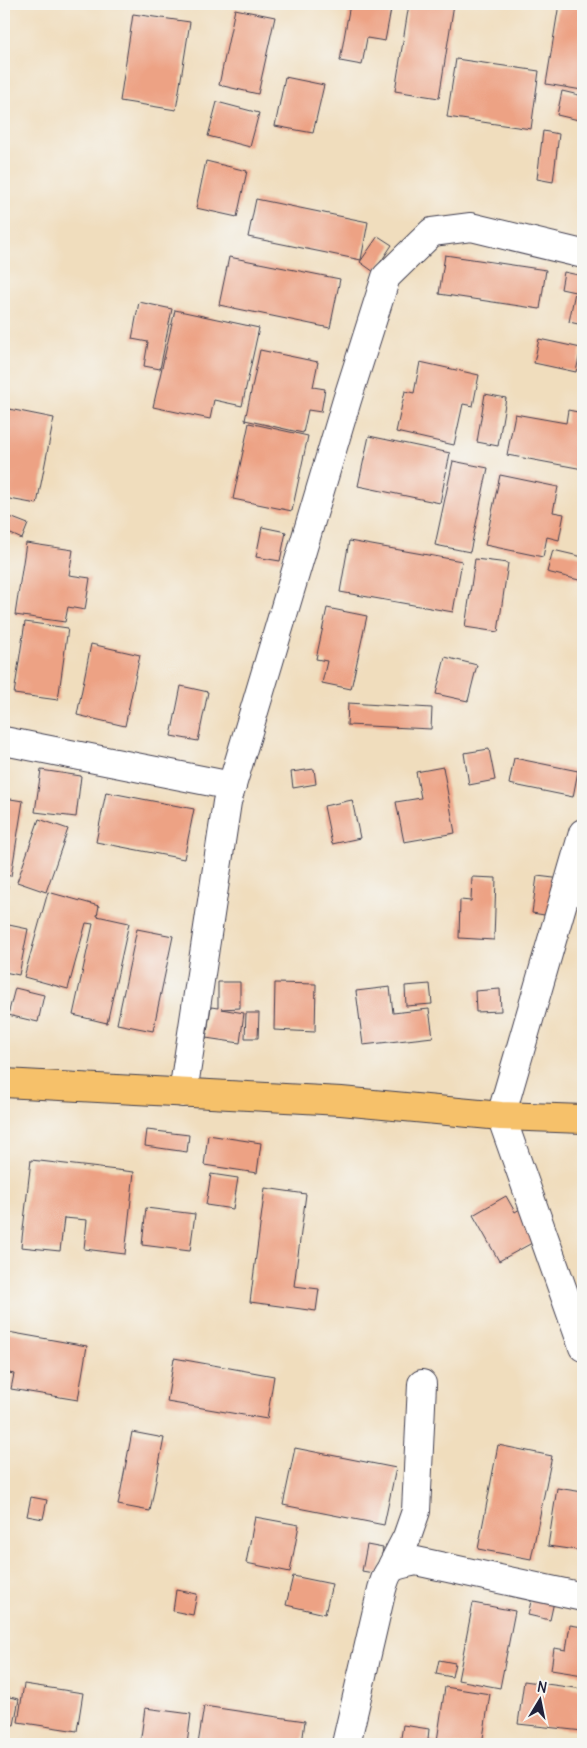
<svg xmlns="http://www.w3.org/2000/svg" width="587" height="1748" font-family="Delius,sans-serif">
<style>
.building{fill:#eda284}
.lines{fill:none;stroke-linecap:round;stroke-linejoin:round}
.minor-casing{stroke:#413e4e;stroke-width:30}
.major-casing{stroke:#413e4e;stroke-width:30}
.minor{stroke:#fff;stroke-width:28}
.major{stroke:#f6c16b;stroke-width:28}
</style>
<rect width="100%" height="100%" fill="#f6f6f2"/>
<filter id="ink" filterUnits="userSpaceOnUse"><feTurbulence type="fractalNoise" baseFrequency=".02" numOctaves="2"/><feDisplacementMap in="SourceGraphic" scale="10" xChannelSelector="R" yChannelSelector="G"/><feConvolveMatrix kernelMatrix="1 2 1 2 8 2 1 2 1" color-interpolation-filters="sRGB"/></filter>
<filter id="wash" filterUnits="userSpaceOnUse"><feTurbulence type="fractalNoise" baseFrequency=".0096" numOctaves="4" result="noise"/><feDisplacementMap in="SourceGraphic" scale="20" xChannelSelector="R" yChannelSelector="G"/><feGaussianBlur stdDeviation="1.12" result="paint"/><feColorMatrix in="noise" values="0 0 0 0 0 0 0 0 0 0 0 0 0 0 0 0 0 1.4 0 .05"/><feComposite in="paint" operator="in"/></filter>
<g filter="url(#wash)">
<rect width="100%" height="100%" fill="#f0ddbd"/>
<g id="blocks">
<g class="building">
<polygon points="350,4 392,4 385,41 367,38 362,65 340,61"/>
<polygon points="409,4 454,4 439,98 395,91"/>
<polygon points="559,4 583,4 582,90 546,84"/>
<polygon points="235,9 275,17 258,94 219,85"/>
<polygon points="133,14 190,22 176,110 120,101"/>
<polygon points="456,59 539,71 531,129 447,117"/>
<polygon points="285,77 324,85 313,133 275,126"/>
<polygon points="562,91 583,96 583,121 557,115"/>
<polygon points="217,102 259,113 250,147 208,136"/>
<polygon points="543,131 559,134 553,182 537,179"/>
<polygon points="206,161 247,171 237,217 196,208"/>
<polygon points="256,199 368,222 361,260 248,237"/>
<polygon points="378,236 392,245 374,272 360,262"/>
<polygon points="445,255 546,270 540,309 439,294"/>
<polygon points="229,257 340,279 330,328 219,305"/>
<polygon points="564,272 583,276 583,325 569,322 575,292 561,289"/>
<polygon points="139,302 172,309 160,369 144,366 148,342 132,339"/>
<polygon points="175,310 259,328 242,406 214,400 210,419 153,407"/>
<polygon points="539,339 581,348 576,372 534,363"/>
<polygon points="260,350 318,362 313,387 325,389 321,412 308,410 303,433 245,420"/>
<polygon points="420,362 479,375 473,406 463,404 454,445 396,432 405,391 414,393"/>
<polygon points="485,394 506,398 498,446 477,442"/>
<polygon points="4,408 54,418 37,504 4,498"/>
<polygon points="568,410 583,413 583,469 507,455 515,414 566,423"/>
<polygon points="249,423 308,436 292,511 233,499"/>
<polygon points="369,436 450,453 440,503 358,486"/>
<polygon points="453,461 488,468 470,552 435,545"/>
<polygon points="500,475 558,487 553,512 564,514 559,540 547,537 543,557 485,545"/>
<polygon points="10,517 28,524 22,539 4,531"/>
<polygon points="262,527 286,532 280,561 256,557"/>
<polygon points="349,541 462,561 453,612 340,592"/>
<polygon points="26,543 73,550 69,575 90,578 85,610 68,607 65,622 15,615"/>
<polygon points="553,550 583,557 583,581 547,572"/>
<polygon points="475,559 508,563 498,632 465,627"/>
<polygon points="327,608 367,616 351,689 322,683 327,661 316,659"/>
<polygon points="25,622 68,628 58,700 14,694"/>
<polygon points="91,644 140,655 125,726 77,715"/>
<polygon points="445,657 477,665 468,701 436,694"/>
<polygon points="181,686 208,692 198,741 171,736"/>
<polygon points="348,703 432,708 431,729 347,725"/>
<polygon points="489,749 495,780 469,785 464,753"/>
<polygon points="514,758 578,771 573,797 509,784"/>
<polygon points="443,767 455,833 404,842 396,802 421,798 416,772"/>
<polygon points="314,769 316,784 293,788 291,772"/>
<polygon points="41,770 81,776 76,817 35,812"/>
<polygon points="106,792 194,809 184,859 96,842"/>
<polygon points="4,798 23,801 11,876 4,875"/>
<polygon points="352,800 360,838 332,844 324,806"/>
<polygon points="39,819 68,829 46,892 17,882"/>
<polygon points="537,876 562,879 557,917 532,913"/>
<polygon points="472,877 496,878 494,940 459,938 460,900 471,901"/>
<polygon points="4,885 8,885 5,907 4,907"/>
<polygon points="48,892 99,906 97,916 129,923 107,1023 73,1015 93,924 86,923 68,989 24,977"/>
<polygon points="4,924 28,929 19,975 4,972"/>
<polygon points="137,929 173,936 153,1031 117,1024"/>
<polygon points="218,982 240,982 240,1008 221,1009 244,1013 240,1043 206,1038 211,1007 218,1008"/>
<polygon points="275,983 316,984 315,1032 274,1030"/>
<polygon points="430,984 432,1004 406,1006 405,986"/>
<polygon points="390,987 393,1013 429,1009 433,1037 363,1045 356,991"/>
<polygon points="15,988 44,995 38,1022 8,1015"/>
<polygon points="500,989 501,1011 476,1012 475,991"/>
<polygon points="246,1013 259,1013 258,1038 245,1038"/>
<polygon points="147,1130 189,1135 187,1152 145,1146"/>
<polygon points="208,1135 261,1143 257,1173 204,1165"/>
<polygon points="31,1160 134,1172 125,1254 84,1249 87,1220 64,1218 60,1251 21,1247"/>
<polygon points="211,1174 238,1178 233,1209 206,1205"/>
<polygon points="265,1188 306,1194 294,1286 319,1289 316,1311 250,1302"/>
<polygon points="506,1196 515,1212 525,1206 543,1237 499,1261 473,1215"/>
<polygon points="146,1208 195,1214 190,1251 142,1245"/>
<polygon points="4,1324 9,1325 8,1332 87,1346 78,1400 11,1389 14,1374 4,1372"/>
<polygon points="174,1358 274,1376 267,1419 167,1402"/>
<polygon points="132,1432 164,1438 150,1511 118,1505"/>
<polygon points="498,1445 552,1456 531,1559 478,1549"/>
<polygon points="295,1448 396,1468 384,1525 283,1505"/>
<polygon points="557,1488 583,1492 583,1551 548,1546"/>
<polygon points="31,1497 47,1500 43,1519 27,1516"/>
<polygon points="255,1517 299,1525 290,1572 246,1563"/>
<polygon points="367,1545 383,1548 379,1574 362,1571"/>
<polygon points="293,1576 332,1584 325,1614 286,1605"/>
<polygon points="176,1590 197,1594 193,1615 173,1611"/>
<polygon points="533,1592 555,1597 550,1620 528,1615"/>
<polygon points="473,1603 515,1611 500,1688 458,1680"/>
<polygon points="570,1625 583,1627 583,1675 551,1670 554,1648 566,1650"/>
<polygon points="439,1660 455,1663 452,1677 436,1674"/>
<polygon points="524,1681 583,1689 583,1731 518,1724"/>
<polygon points="24,1684 83,1693 77,1731 18,1722"/>
<polygon points="445,1687 490,1694 482,1744 400,1744 403,1725 429,1729 428,1739 437,1741"/>
<polygon points="4,1696 19,1699 14,1725 4,1723"/>
<polygon points="204,1706 305,1721 302,1744 198,1744"/>
<polygon points="145,1708 191,1714 187,1744 140,1744"/>
</g>
</g>
</g>
<g filter="url(#ink)">
<use href="#blocks" fill-opacity="0" stroke="#413e4e" stroke-width="1"/>
<g class="lines">
<defs>
<g id="minor">
<polyline points="4,741 232,786"/>
<polyline points="583,833 501,1116 583,1347"/>
<polyline points="183,1093 227,802 347,400 386,277 432,232 471,227 583,254"/>
<polyline points="392,1566 407,1537 416,1511 422,1384"/>
<path d="M346,1744L382,1589C389,1565 392,1566 416,1561L583,1597"/>
</g>
<polyline id="major" points="4,1083 341,1101 501,1116 583,1119"/>
</defs>
<use href="#minor" class="minor-casing"/>
<use href="#major" class="major-casing"/>
<use href="#minor" class="minor"/>
<use href="#major" class="major"/>
</g>
</g>
<rect width="587" height="1748" fill="none" stroke="#f6f6f2" stroke-width="20"/>
<g transform="translate(540 1700) rotate(10)" stroke="#f6f6f2" stroke-width="4" paint-order="stroke">
<path d="M0-4L9 19L0 12L-9 19Z" fill="#22223b"/>
<text y="-8" font-size="14" font-weight="bold" text-anchor="middle" fill="#22223b">N</text>
</g>
</svg>
